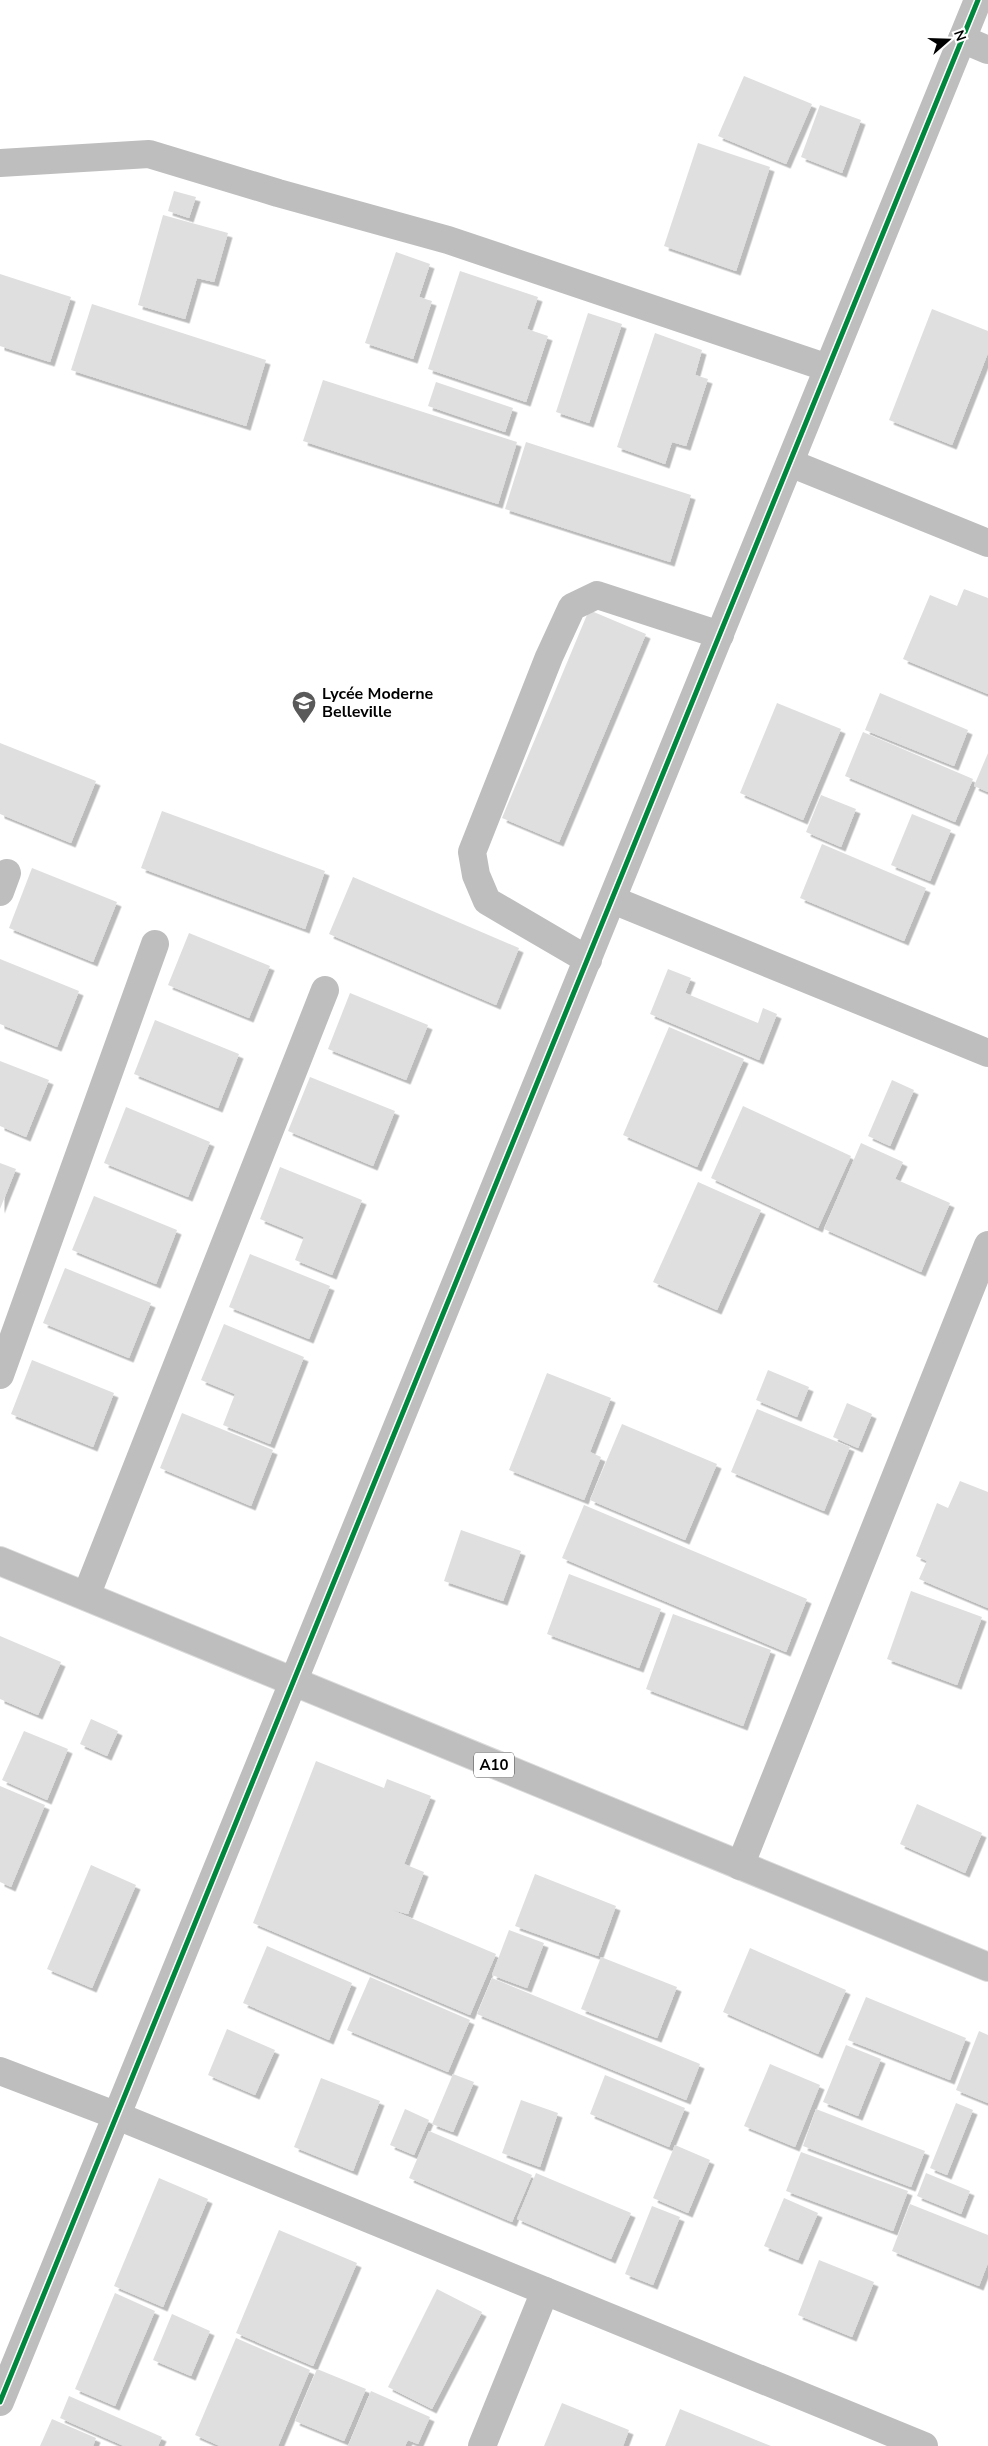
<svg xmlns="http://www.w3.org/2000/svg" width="988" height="2446" font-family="'Nunito Sans',sans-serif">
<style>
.building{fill:#dfdfdf;filter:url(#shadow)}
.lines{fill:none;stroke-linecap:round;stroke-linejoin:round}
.major-casing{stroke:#dbdbdb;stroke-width:30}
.minor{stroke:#bebebe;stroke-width:28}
.major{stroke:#bebebe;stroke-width:28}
.cycleway-casing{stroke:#fff;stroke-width:8}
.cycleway{stroke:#00873e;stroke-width:5}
.labels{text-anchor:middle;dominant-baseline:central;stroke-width:4;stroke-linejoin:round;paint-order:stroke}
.shield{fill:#fff;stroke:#4c4c4c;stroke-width:1}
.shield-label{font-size:15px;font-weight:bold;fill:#000}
.poi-label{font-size:16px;font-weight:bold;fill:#000;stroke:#fff;text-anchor:start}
</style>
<defs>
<filter id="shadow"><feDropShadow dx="4.5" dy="4.5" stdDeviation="0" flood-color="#0004"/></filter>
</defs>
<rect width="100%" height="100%" fill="#fff"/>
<g class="building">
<polygon points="744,76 812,104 786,164 718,136"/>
<polygon points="820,105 861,120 842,173 801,157"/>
<polygon points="698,143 770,167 736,271 664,246"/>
<polygon points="174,191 196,197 189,218 168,211"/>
<polygon points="163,215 228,233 214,282 197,278 185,319 138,305"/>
<polygon points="396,252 430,264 419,297 432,301 413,359 365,343"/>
<polygon points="460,271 538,297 527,329 548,336 526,402 428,369"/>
<polygon points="0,274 71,297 50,362 0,346"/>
<polygon points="92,304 266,360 246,426 71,370"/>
<polygon points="932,309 988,331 988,353 952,445 889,420"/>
<polygon points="588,313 622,324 589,423 556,412"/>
<polygon points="655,333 702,350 695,375 708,379 686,446 672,442 665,464 617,447"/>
<polygon points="323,380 517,442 498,504 303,441"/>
<polygon points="436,382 513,408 505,432 428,406"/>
<polygon points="526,442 691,495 670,562 505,509"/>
<polygon points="964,589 988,598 988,694 903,659 930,595 957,606"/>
<polygon points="589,610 646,634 559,842 502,818"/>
<polygon points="880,693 968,730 954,766 865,730"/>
<polygon points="777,703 841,729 803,820 740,793"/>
<polygon points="863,732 973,779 955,822 845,776"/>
<polygon points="0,743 96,781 71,843 0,814"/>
<polygon points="988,753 988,792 974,786"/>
<polygon points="821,795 856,809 841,847 806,832"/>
<polygon points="162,811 325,871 305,929 141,868"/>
<polygon points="912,814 951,830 930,881 891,865"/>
<polygon points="822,844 926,888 904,941 800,898"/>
<polygon points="32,868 117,902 93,962 9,928"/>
<polygon points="353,877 519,948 496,1005 329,934"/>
<polygon points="189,933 270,966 249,1018 168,985"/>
<polygon points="0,959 79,991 57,1047 0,1024"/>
<polygon points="668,969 691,978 685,993 758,1023 763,1008 777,1014 759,1060 650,1014"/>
<polygon points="350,993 428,1025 406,1080 328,1049"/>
<polygon points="155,1020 239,1054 218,1108 134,1074"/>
<polygon points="669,1027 744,1059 697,1167 623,1135"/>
<polygon points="0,1061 49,1080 26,1137 0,1126"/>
<polygon points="310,1077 395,1111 373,1166 288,1131"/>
<polygon points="892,1080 914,1090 890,1146 868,1136"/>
<polygon points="743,1106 851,1156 818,1228 711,1178"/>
<polygon points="126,1107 210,1142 188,1197 104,1163"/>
<polygon points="861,1143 903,1162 895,1179 950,1203 921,1272 824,1229"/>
<polygon points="0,1163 16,1169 0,1209"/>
<polygon points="280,1167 362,1200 332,1275 295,1260 304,1237 260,1219"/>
<polygon points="698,1182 761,1210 717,1310 653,1282"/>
<polygon points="94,1196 177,1230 156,1284 72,1250"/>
<polygon points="250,1254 330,1286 309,1339 229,1307"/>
<polygon points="65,1268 151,1303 129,1358 43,1323"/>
<polygon points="224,1324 304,1357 270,1444 223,1425 235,1394 201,1380"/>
<polygon points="32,1360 114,1393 93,1447 11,1414"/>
<polygon points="768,1370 809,1387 797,1417 756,1400"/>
<polygon points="547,1373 611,1398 590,1452 601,1457 584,1500 509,1470"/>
<polygon points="847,1403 872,1414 858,1448 833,1437"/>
<polygon points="757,1409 850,1447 824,1511 731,1472"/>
<polygon points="182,1413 273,1450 251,1506 160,1468"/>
<polygon points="622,1424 717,1464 685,1540 590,1500"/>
<polygon points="960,1481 988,1492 988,1608 919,1579 927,1561 916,1556 937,1503 948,1508"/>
<polygon points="584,1505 807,1599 786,1652 562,1558"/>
<polygon points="461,1530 521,1551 503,1601 444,1581"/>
<polygon points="569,1574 661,1609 639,1668 547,1634"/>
<polygon points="911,1591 982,1617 957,1685 887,1659"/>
<polygon points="673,1614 771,1650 743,1726 646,1689"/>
<polygon points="0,1636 61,1662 38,1715 0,1699"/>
<polygon points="91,1719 118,1731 107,1756 80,1744"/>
<polygon points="24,1731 68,1749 47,1800 2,1780"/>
<polygon points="316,1761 384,1788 387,1779 431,1796 404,1864 424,1872 408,1914 392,1910 496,1954 470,2015 253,1923"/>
<polygon points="0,1786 45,1805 11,1887 0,1882"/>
<polygon points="917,1804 982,1833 965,1873 900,1844"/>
<polygon points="91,1865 136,1885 92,1988 47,1969"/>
<polygon points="535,1874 616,1906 598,1956 515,1926"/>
<polygon points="509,1930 544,1943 527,1988 492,1975"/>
<polygon points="267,1946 352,1983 329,2040 243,2003"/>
<polygon points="750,1948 846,1990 818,2054 723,2012"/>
<polygon points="601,1957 677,1987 657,2038 581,2009"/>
<polygon points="370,1977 470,2020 448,2072 347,2030"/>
<polygon points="492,1978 700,2064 686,2100 477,2014"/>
<polygon points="866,1997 966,2038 950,2080 848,2040"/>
<polygon points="227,2029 275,2050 255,2095 208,2075"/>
<polygon points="979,2031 988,2035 988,2103 956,2090"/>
<polygon points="846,2045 881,2059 858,2116 823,2102"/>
<polygon points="770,2064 820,2085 795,2147 744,2126"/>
<polygon points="453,2074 474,2082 453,2132 432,2124"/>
<polygon points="605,2075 685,2108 669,2147 590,2114"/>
<polygon points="321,2078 380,2101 353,2171 294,2147"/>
<polygon points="521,2100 558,2113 540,2167 502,2153"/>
<polygon points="956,2103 973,2110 947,2175 930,2168"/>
<polygon points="405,2109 429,2120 414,2155 390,2145"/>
<polygon points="816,2109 925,2151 911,2187 803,2146"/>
<polygon points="429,2131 532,2175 512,2222 409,2178"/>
<polygon points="675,2145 710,2160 688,2213 653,2198"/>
<polygon points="801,2152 908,2191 893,2231 786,2191"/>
<polygon points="536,2173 631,2213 611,2259 517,2219"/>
<polygon points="926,2173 970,2191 961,2214 917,2196"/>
<polygon points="159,2178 208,2199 163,2307 114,2286"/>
<polygon points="784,2198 818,2213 798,2260 764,2246"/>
<polygon points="910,2204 988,2235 988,2263 979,2286 892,2251"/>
<polygon points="652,2206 680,2217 653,2285 625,2274"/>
<polygon points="279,2230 357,2263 313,2366 236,2333"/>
<polygon points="819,2260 874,2282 852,2337 798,2315"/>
<polygon points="437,2289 482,2312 432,2409 388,2387"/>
<polygon points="115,2293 155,2311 115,2406 75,2389"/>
<polygon points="172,2314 210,2331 191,2376 153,2360"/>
<polygon points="236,2338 310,2370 278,2446 220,2446 195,2435"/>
<polygon points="317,2369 366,2389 344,2441 295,2421"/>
<polygon points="371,2391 430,2417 418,2444 408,2440 405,2446 348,2446"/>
<polygon points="69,2396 162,2437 158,2446 124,2446 60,2418"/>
<polygon points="562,2403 629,2430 623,2446 544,2446"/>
<polygon points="680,2409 771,2446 665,2446"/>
<polygon points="52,2419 96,2438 93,2446 40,2446"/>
</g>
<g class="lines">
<defs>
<polyline id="major" points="0,1561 988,1967"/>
</defs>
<use href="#major" class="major-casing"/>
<g class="minor">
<polyline points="962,39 988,50"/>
<polyline points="0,163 149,154 278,193 448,240 828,368"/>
<polyline points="790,463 988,543"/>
<polyline points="0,892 7,873"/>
<polyline points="613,900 988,1053"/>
<polyline points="588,960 487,901 476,875 472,852 549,657 572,607 597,595 720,635"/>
<polyline points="0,1375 155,944"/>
<polyline points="86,1596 325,990"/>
<polyline points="740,1866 988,1245"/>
<polyline points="0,2071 115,2115 924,2446"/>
<polyline points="0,2402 978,0"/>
<polyline points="482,2446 545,2291"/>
</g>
<use href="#major" class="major"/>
<defs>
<polyline id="cycleway" points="0,2402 978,0"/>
</defs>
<use href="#cycleway" class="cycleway-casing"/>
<use href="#cycleway" class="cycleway"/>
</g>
<defs>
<symbol id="school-pin" viewBox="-11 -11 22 30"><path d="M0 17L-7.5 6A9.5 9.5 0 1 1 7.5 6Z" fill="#595959" stroke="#fff"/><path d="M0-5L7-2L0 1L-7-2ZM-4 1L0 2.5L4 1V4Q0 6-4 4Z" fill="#fff"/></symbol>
</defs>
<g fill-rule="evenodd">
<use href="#school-pin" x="290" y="689" width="28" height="38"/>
</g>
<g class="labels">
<rect class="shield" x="474" y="1752.5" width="40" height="25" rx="4"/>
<g class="shield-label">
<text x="494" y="1765">A10</text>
</g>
<g class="poi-label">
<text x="322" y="694">Lycée Moderne<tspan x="322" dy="18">Belleville</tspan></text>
</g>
</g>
<g transform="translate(948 40) rotate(70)" stroke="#ffffff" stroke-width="4" paint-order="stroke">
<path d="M0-4L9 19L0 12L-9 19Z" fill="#000000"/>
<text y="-8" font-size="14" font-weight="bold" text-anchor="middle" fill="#000000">N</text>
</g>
</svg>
